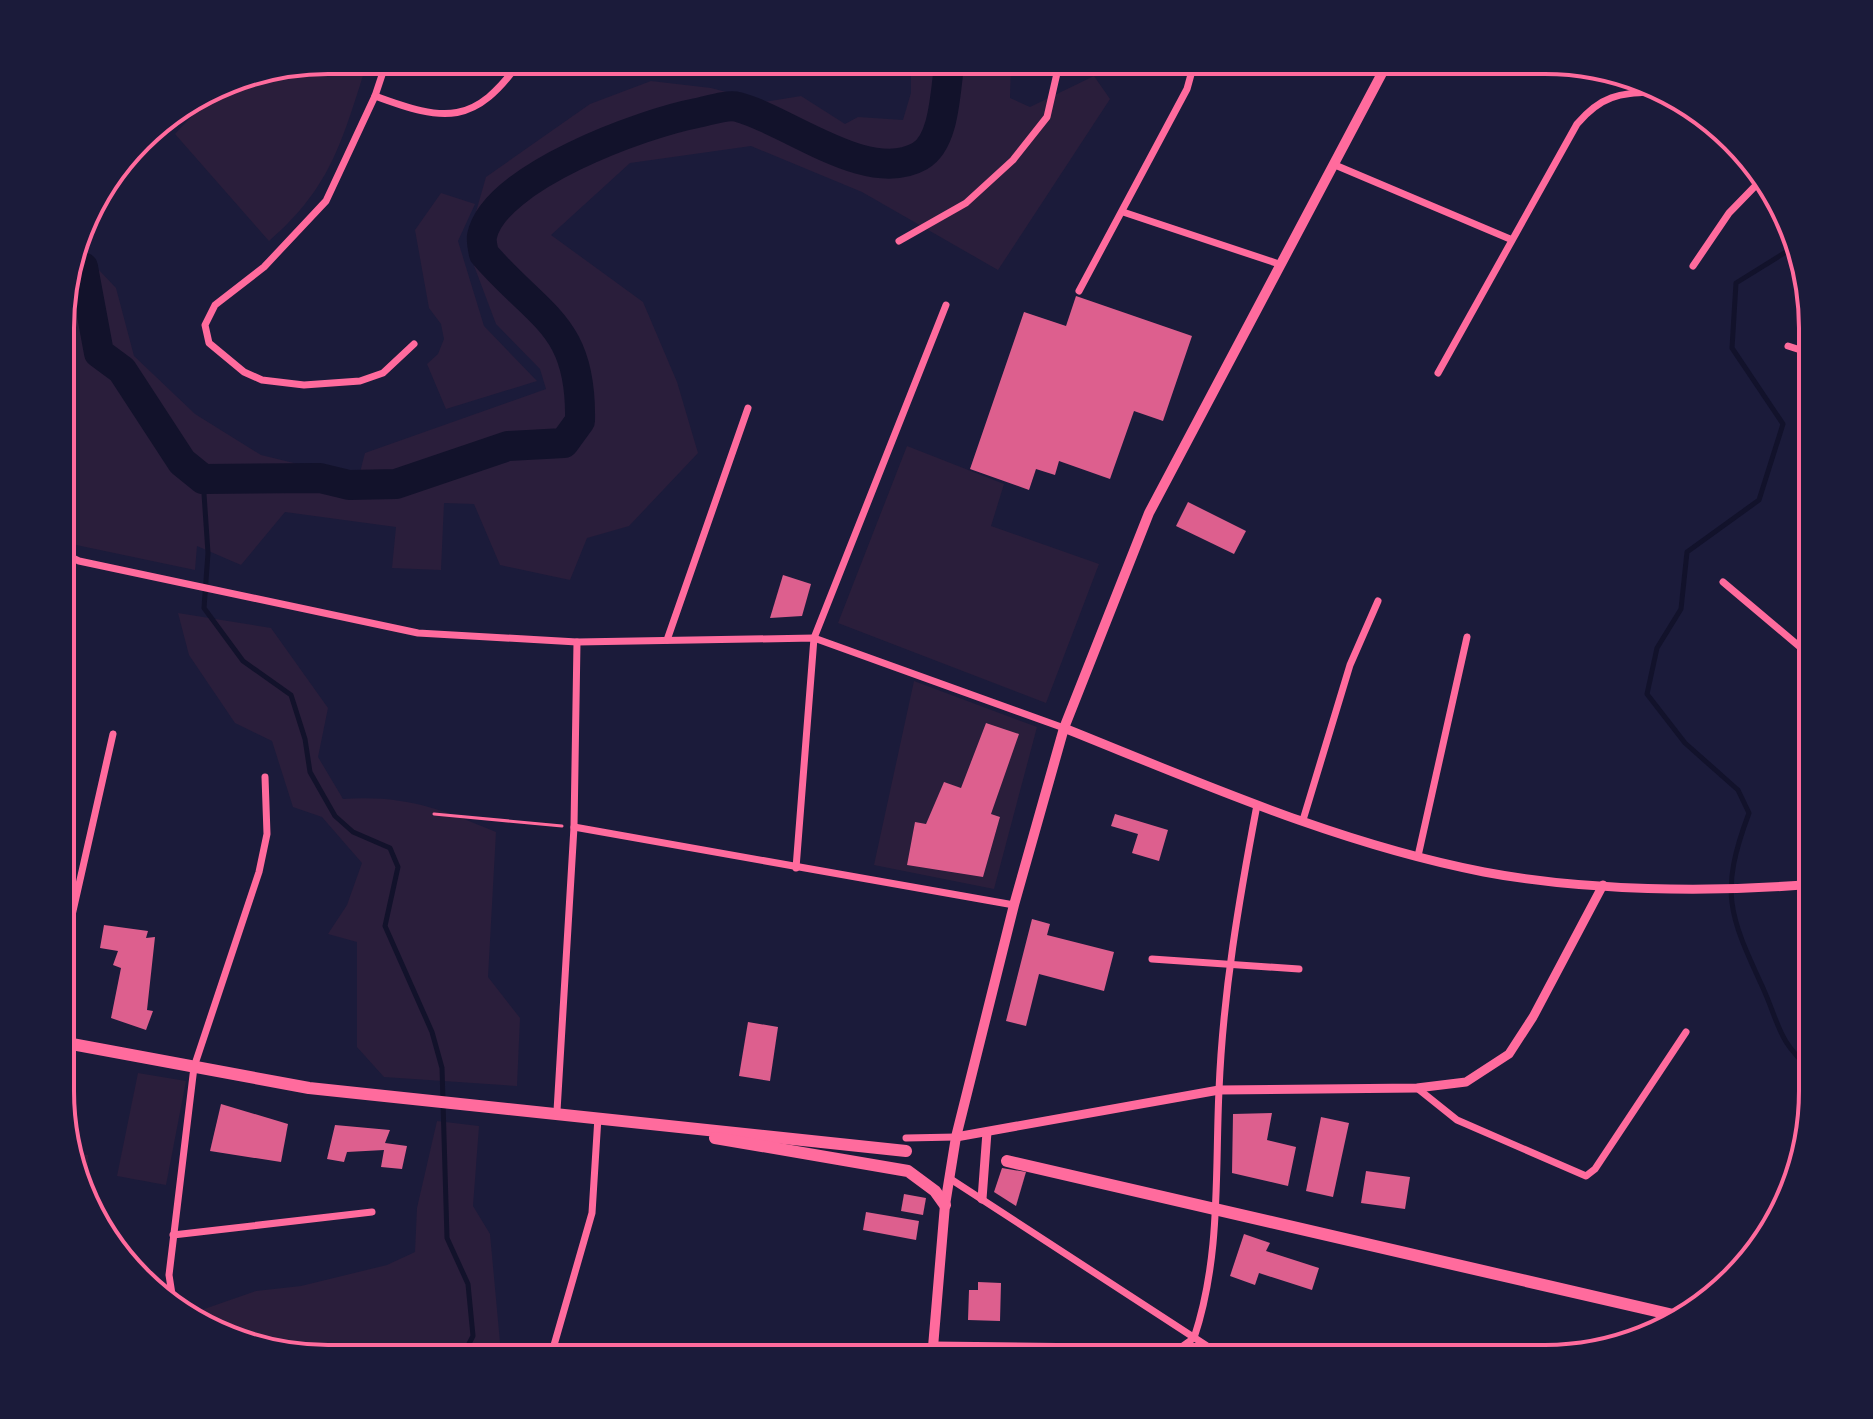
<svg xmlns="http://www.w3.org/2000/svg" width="1873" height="1419" font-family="Overpass,sans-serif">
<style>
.green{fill:#2a1e3b;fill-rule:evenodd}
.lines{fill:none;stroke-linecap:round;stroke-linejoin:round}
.stream{stroke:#12122b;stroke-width:5}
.river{stroke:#12122b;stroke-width:30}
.building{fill:#dd5f8e}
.path{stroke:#ff6b9d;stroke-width:3}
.minor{stroke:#ff6b9d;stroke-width:7}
.tertiary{stroke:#ff6b9d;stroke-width:9}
.secondary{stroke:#ff6b9d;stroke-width:10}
.primary{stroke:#ff6b9d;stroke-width:12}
.rail{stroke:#a44b75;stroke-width:5}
.rim{fill:none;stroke:#ff6b9d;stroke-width:4}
</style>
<rect width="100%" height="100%" fill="#1b1b3a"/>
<g class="green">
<path d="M328,60H368C343,137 333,186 269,241L175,134L219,87L242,74Z"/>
<polygon points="949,60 1011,60 1010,98 1030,107 1094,76 1110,99 998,270 862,192 751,146 630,163 551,235 643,302 677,382 698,453 629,526 587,538 570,580 500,565 474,504 444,503 441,570 392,568 396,527 285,512 241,565 197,546 195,570 62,542 62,293 80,250 116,288 134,356 195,414 261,455 306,466 317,473 359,476 365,453 546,389 540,369 496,324 470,255 474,219 486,177 590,104 651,81 711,88 764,102 801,96 845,124 858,117 903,120 911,93 911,65 930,67"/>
<polygon points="441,193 475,204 458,241 484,326 537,381 446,409 427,364 438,354 444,339 441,324 429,308 415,230"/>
<polygon points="907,446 1004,484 991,526 1099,564 1046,703 838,623"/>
<path d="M178,613L271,628L328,708L318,757L343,799C406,795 440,809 496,832L488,977L520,1018L517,1086L384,1077L357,1047V942L328,934L347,905L362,863L322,817L293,807L272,741L235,723L189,655Z"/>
<path d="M914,681L1037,727L994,889L874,865ZM986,723L1018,734L991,814L1000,817L983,877L907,865L915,823L926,824L944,783L961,788Z"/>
<polygon points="138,1073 186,1081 166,1185 117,1176"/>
<polygon points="437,1121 479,1126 473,1206 490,1234 501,1353 484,1359 311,1358 226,1339 187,1315 256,1291 301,1286 387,1265 415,1252 417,1208"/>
<polygon points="73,1153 88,1155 87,1208"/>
</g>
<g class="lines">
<g class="stream">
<path d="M1794,247L1736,283L1732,348L1783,424L1759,500L1687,552L1681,609L1657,648L1647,694L1685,743L1738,790L1749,813C1719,893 1729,914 1763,988C1780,1026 1778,1042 1812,1070"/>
<polyline points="203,479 208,553 204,608 243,661 291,695 305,739 310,772 335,816 353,832 390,848 398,867 385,926 432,1032 442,1068 447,1238 468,1284 473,1336 461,1359"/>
</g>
<path class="river" d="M83,267L99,353L122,370L182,462L203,479L320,478L349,485L396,484L508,446L564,443L580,421C582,324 539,318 484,254C483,249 481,241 482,236C494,177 644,123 697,113C708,111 727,104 738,107C788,120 868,186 920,156C946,141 945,87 950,60"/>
</g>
<g class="building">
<polygon points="1076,296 1192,336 1163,421 1134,411 1110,479 1059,461 1055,475 1036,469 1029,490 970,469 1024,312 1066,326"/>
<polygon points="1188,502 1246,531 1234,554 1176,526"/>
<polygon points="783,575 811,584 802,616 770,618"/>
<polygon points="986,723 1019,734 991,814 1000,817 983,877 907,865 915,822 926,824 944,782 961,788"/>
<polygon points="1115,814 1168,830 1159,861 1132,853 1138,834 1111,826"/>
<polygon points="1032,919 1050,924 1047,935 1114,952 1104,991 1039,974 1026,1026 1006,1021"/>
<polygon points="104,925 148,931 146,938 155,937 147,1010 153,1011 146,1030 111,1018 121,968 113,965 118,951 100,948"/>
<polygon points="748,1022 778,1027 770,1081 739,1076"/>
<polygon points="221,1104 288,1124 281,1162 210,1151"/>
<polygon points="1272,1113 1267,1140 1296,1147 1288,1186 1232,1173 1233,1114"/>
<polygon points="1321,1117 1349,1123 1333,1197 1306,1191"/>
<polygon points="335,1125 390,1130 385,1143 407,1146 402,1169 381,1167 384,1150 347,1152 344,1162 327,1159"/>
<polygon points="1002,1168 1026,1172 1016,1206 994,1192"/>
<polygon points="1366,1171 1410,1177 1405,1209 1361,1203"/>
<polygon points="904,1194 926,1198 923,1215 901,1211"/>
<polygon points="866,1212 919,1221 916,1240 863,1230"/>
<polygon points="1244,1234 1270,1243 1266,1251 1319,1268 1312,1290 1259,1273 1255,1285 1230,1276"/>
<polygon points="978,1282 1001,1283 1000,1321 968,1320 969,1290 978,1290"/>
<polygon points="951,1350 987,1351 987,1359 951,1359"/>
</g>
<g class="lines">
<polyline class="path" points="434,814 562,826"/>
<g class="minor">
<polyline points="387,60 375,96 326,201 264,267 215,305 205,325 209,343 244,372 262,380 304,385 360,381 383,373 414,344"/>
<path d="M375,96C445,122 475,126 521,60"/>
<polyline points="1335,165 1510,239"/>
<polyline points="1123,212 1279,264"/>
<polyline points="899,241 966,203 1013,160 1047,117 1060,60"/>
<polyline points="1693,266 1729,213 1762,179"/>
<polyline points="1079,291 1187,89 1195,60"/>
<polyline points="1788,346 1813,354"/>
<path d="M1438,373L1577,124C1605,91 1624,94 1665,91"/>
<polyline points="62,553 79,561 418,633 577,642 814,638 1064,728"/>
<polyline points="1723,582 1813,658"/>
<polyline points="667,640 748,408"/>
<polyline points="1303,820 1350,665 1378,601"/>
<polyline points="574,827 1014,905"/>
<polyline points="1418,856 1467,637"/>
<polyline points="796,868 814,638 946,305"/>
<polyline points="1152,959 1299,969"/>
<polyline points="61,964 113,734"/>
<polyline points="1417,1088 1457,1120 1586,1176 1595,1169 1686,1032"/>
<polyline points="557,1111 574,827 577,642"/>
<polyline points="906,1138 956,1137"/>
<polyline points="949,1178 1227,1359"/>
<polyline points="173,1235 372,1212"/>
<polyline points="174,1307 169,1275 194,1067 259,872 267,834 265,777"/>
<path d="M1194,1338C1221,1257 1215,1174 1219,1090C1223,993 1239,900 1257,805"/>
<polyline points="933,1345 1180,1348 1194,1338"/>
<polyline points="550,1359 592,1213 598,1117"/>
</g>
<g class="tertiary">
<path d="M1064,728C1201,783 1339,844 1484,872C1584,891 1711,893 1813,884"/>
<polyline points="956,1137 1219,1090 1417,1088 1466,1082 1509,1054 1533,1017 1603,885"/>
<polyline points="982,1199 987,1132"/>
</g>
<polyline class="secondary" points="932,1359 945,1205 956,1137 1014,905 1064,728 1149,513 1389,60"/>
<g class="primary">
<polyline points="61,1042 309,1088 906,1151"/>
<polyline points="715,1138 908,1171 935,1191 945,1205"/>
<polyline points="1007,1161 1682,1317"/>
</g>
<polyline class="rail" points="1742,1271 1760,1245"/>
</g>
<path d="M0 0H1873V1419H0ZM328 74H1545A254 254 0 0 1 1799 328V1091A254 254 0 0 1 1545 1345H328A254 254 0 0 1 74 1091V328A254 254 0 0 1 328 74Z" fill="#1b1b3a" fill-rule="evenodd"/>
<path class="rim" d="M328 74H1545A254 254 0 0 1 1799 328V1091A254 254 0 0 1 1545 1345H328A254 254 0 0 1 74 1091V328A254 254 0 0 1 328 74Z"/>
</svg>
